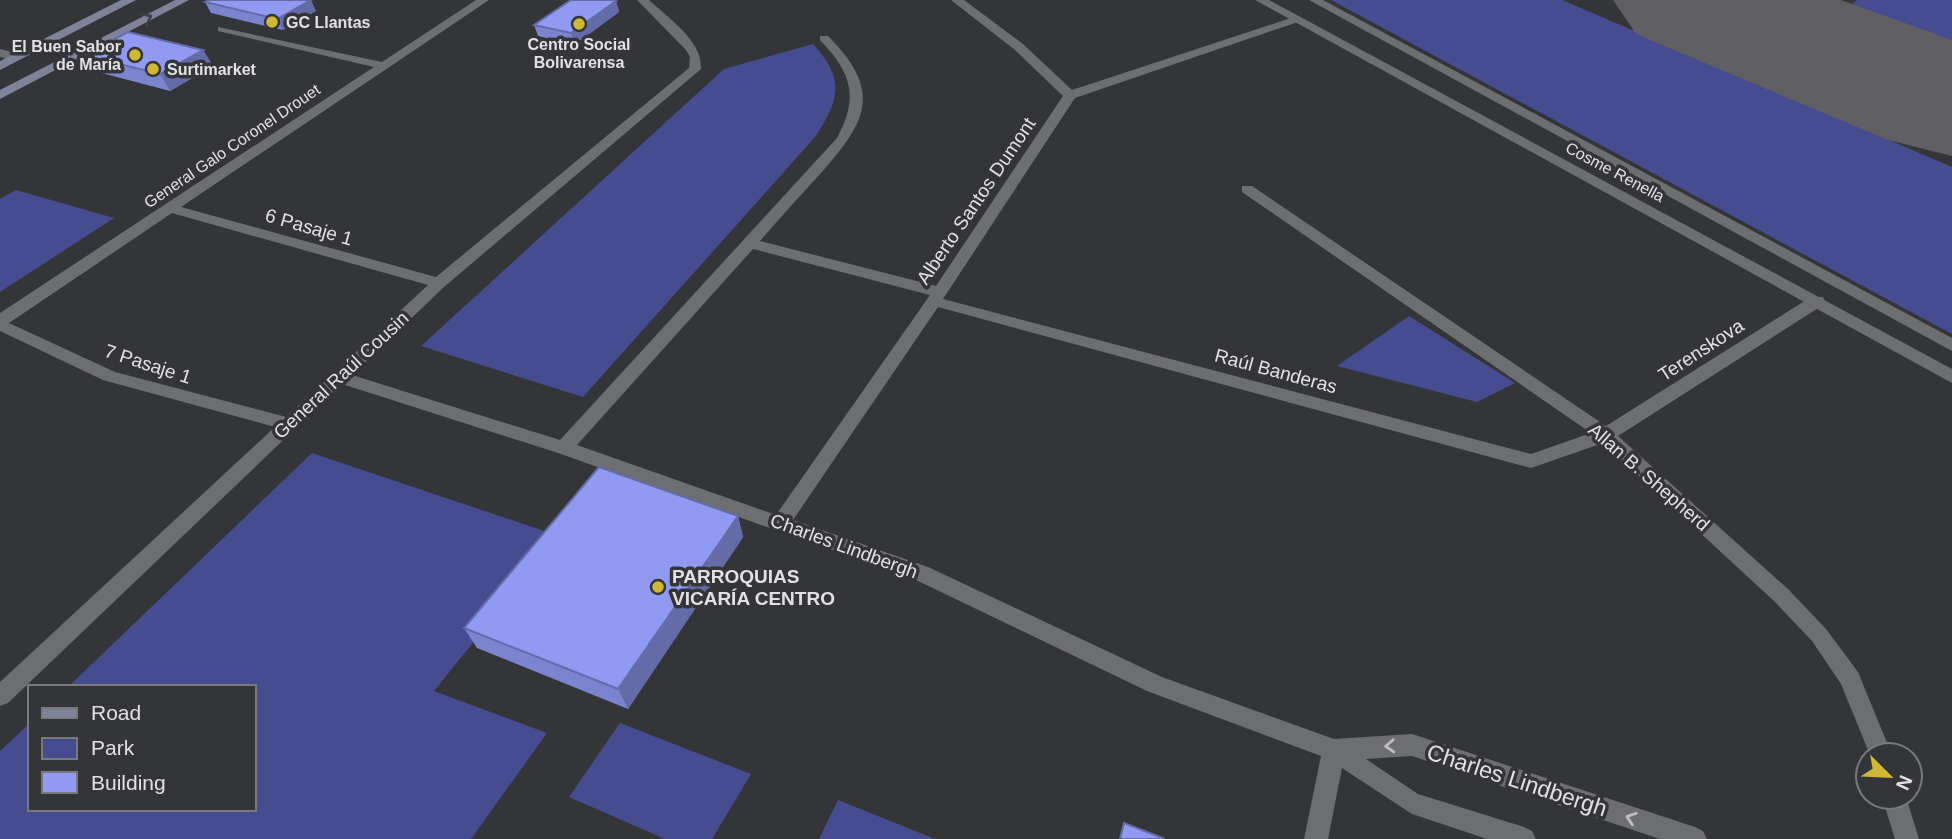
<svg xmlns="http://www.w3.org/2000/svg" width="1952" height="839" font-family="Arial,sans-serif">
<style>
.green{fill:#464c90}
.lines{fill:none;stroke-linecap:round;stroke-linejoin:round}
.taxiway{fill:#606064;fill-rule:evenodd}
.runway{fill:#606064;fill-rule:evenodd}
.service{fill:#6d6e72;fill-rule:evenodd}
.minor{fill:#6d6e72;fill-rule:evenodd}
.tertiary{fill:#6d6e72;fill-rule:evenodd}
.secondary{fill:#7e829a;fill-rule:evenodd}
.wall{fill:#7b84ce}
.shaded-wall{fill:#646ca8}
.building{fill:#8f9af0;stroke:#646ca8;stroke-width:2}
.oneway{stroke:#3f4148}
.oneway2{stroke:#bebec2}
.poi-dot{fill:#d1b736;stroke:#343539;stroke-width:2.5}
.labels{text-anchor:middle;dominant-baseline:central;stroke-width:7;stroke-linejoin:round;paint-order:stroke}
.far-poi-label{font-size:16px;font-weight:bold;fill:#e1e1e4;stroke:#343539;text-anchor:start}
.far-street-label{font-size:16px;fill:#e1e1e4;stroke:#343539}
.street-label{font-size:19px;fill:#e1e1e4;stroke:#343539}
.poi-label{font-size:19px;font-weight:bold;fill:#e1e1e4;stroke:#343539;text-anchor:start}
.near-street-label{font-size:23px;fill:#e1e1e4;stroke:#343539}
</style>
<rect width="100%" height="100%" fill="#343539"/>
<g class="green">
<polygon points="1331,0 1562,0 1952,167 1952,334"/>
<polygon points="1857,0 1952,0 1952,50 1863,17 1854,10 1853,3"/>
<path d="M813,44C845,79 840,99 815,137L583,397L421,346L724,69Z"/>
<polygon points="16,190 114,218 0,292 0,199"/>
<polygon points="1409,316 1515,383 1477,402 1337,366"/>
<polygon points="312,453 559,536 434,691 547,733 471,839 0,839 0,751 30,723 30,809 254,809 254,687 68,687"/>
<polygon points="620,723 751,774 712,839 665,839 569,797"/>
<polygon points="838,800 935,839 819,839"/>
</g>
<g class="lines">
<path class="taxiway" d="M1749,0H1813L1823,13L1855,34L1921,65L1931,80L1921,95C1913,97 1902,101 1894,101C1860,98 1801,64 1777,41C1765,29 1757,15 1749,0Z"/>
<polygon class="runway" points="1613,0 1841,0 1952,40 1952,156 1888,140 1636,34"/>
<polygon class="service" points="1309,0 1323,0 1952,338 1952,351"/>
<g class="minor">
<path d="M476,0H489L181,207L436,277L689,68L690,57L686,50L637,0H649C668,18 703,41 701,69L444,287L352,375L560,440L837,138C859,97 852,73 820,40V36H828C883,91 867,121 821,173C800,196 780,218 760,241L936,286L1063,96L1015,50L951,0H964L1023,44L1072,90L1294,17L1300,20L1298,22L1075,98L943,299L1531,454L1591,433L1242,192V186H1252L1606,426L1811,297H1823L1825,301L1823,305L1618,436L1789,590L1826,629L1858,672L1892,755H1870L1841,684L1812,641L1775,602L1603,443L1531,468L938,307L793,520L928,567L1162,677L1334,739L1412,734L1695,827L1703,831L1707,839H1660L1412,756L1366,759L1418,794L1524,827L1532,831L1536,839H1487L1412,814L1342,768L1328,839H1304L1321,756L1147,691L914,579L558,453L342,384L8,703L0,706V682L275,427L103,380L0,331V313L374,67L218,31V27L382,62ZM172,213L428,285L286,417L115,372L9,323ZM753,249L930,295L776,515L577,445Z"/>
<polygon points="1882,797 1906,797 1919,839 1895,839"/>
</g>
<g class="tertiary">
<polygon points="1255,0 1269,0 1952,369 1952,383"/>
<polygon points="0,49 20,54 22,57 16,61 0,57"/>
</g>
<g class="secondary">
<polygon points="121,0 136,0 0,70 0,61"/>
<polygon points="175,0 189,0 0,99 0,90"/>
</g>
</g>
<g class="wall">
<polygon points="616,1 619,12 574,45 538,36 534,25"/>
<polygon points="205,2 316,11 283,30 211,13"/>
<polygon points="203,50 213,66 170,91 94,71 83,55"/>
<polygon points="738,516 743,537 628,709 477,648 464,628"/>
</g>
<g class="shaded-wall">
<polygon points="311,0 316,11 283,30 277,19"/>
<polygon points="616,1 619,12 574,45 571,33"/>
<polygon points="203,50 213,66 170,91 160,74"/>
<polygon points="738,516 743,537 628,709 618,689"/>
</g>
<g class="building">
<polygon points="209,0 311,0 277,19 205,2"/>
<polygon points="571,0 613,0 616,1 571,33 534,25"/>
<polygon points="128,32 203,50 160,74 83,55"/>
<polygon points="599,467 738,516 618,689 464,628"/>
<polygon points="1124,823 1165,839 1120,839"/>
</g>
<defs><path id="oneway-chevron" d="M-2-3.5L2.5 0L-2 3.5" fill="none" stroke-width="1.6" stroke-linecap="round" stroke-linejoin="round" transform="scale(1.75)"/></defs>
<use class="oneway" href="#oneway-chevron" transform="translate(147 18) rotate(-28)"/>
<g class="oneway2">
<use href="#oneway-chevron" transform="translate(1390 746) rotate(177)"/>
<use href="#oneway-chevron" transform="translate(1631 818) rotate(-162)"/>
</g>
<g class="poi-dot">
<circle cx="272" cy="22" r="7"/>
<circle cx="579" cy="24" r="7"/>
<circle cx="135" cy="55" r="7"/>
<circle cx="153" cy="69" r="7"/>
<circle cx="658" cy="587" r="7"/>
</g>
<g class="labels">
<g class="far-poi-label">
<text x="286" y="22">GC Llantas</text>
<text x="579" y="44" text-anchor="middle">Centro Social<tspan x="579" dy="18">Bolivarensa</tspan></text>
<text x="121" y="46" text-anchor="end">El Buen Sabor<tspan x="121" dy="18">de María</tspan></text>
<text x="167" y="69">Surtimarket</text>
</g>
<g class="far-street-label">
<text transform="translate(232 146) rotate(-34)">General Galo Coronel Drouet</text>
<text transform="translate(1615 172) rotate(28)">Cosme Renella</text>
</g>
<g class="street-label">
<text transform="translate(976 201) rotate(-56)">Alberto Santos Dumont</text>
<text transform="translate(309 227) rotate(16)">6 Pasaje 1</text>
<text transform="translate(1701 350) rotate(-33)">Terenskova</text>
<text transform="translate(148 364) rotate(18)">7 Pasaje 1</text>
<text transform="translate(1276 371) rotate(15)">Raúl Banderas</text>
<text transform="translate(341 375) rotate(-43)">General Raúl Cousin</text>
<text transform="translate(1649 477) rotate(41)">Allan B. Shepherd</text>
<text transform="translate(844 546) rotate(20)">Charles Lindbergh</text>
</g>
<g class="poi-label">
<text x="672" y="576">PARROQUIAS<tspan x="672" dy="22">VICARÍA CENTRO</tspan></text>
</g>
<g class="near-street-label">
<text transform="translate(1517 780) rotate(18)">Charles Lindbergh</text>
</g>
</g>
<rect x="28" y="685" width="228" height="126" fill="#343539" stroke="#797a7d" stroke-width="2"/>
<rect x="42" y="708" width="35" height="10" fill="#7e829a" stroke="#797a7d" stroke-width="2"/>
<text x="91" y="720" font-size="21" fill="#e1e1e4">Road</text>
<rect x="42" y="738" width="35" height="21" fill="#464c90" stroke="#797a7d" stroke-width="2"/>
<text x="91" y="755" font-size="21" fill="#e1e1e4">Park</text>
<rect x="42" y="772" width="35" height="21" fill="#8f9af0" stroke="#797a7d" stroke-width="2"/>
<text x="91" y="790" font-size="21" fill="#e1e1e4">Building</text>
<g transform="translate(1889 776) rotate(114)"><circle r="33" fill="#343539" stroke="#797a7d" stroke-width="2"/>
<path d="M0-5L12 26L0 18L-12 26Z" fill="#d1b736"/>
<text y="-10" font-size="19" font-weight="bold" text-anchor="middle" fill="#e1e1e4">N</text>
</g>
</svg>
